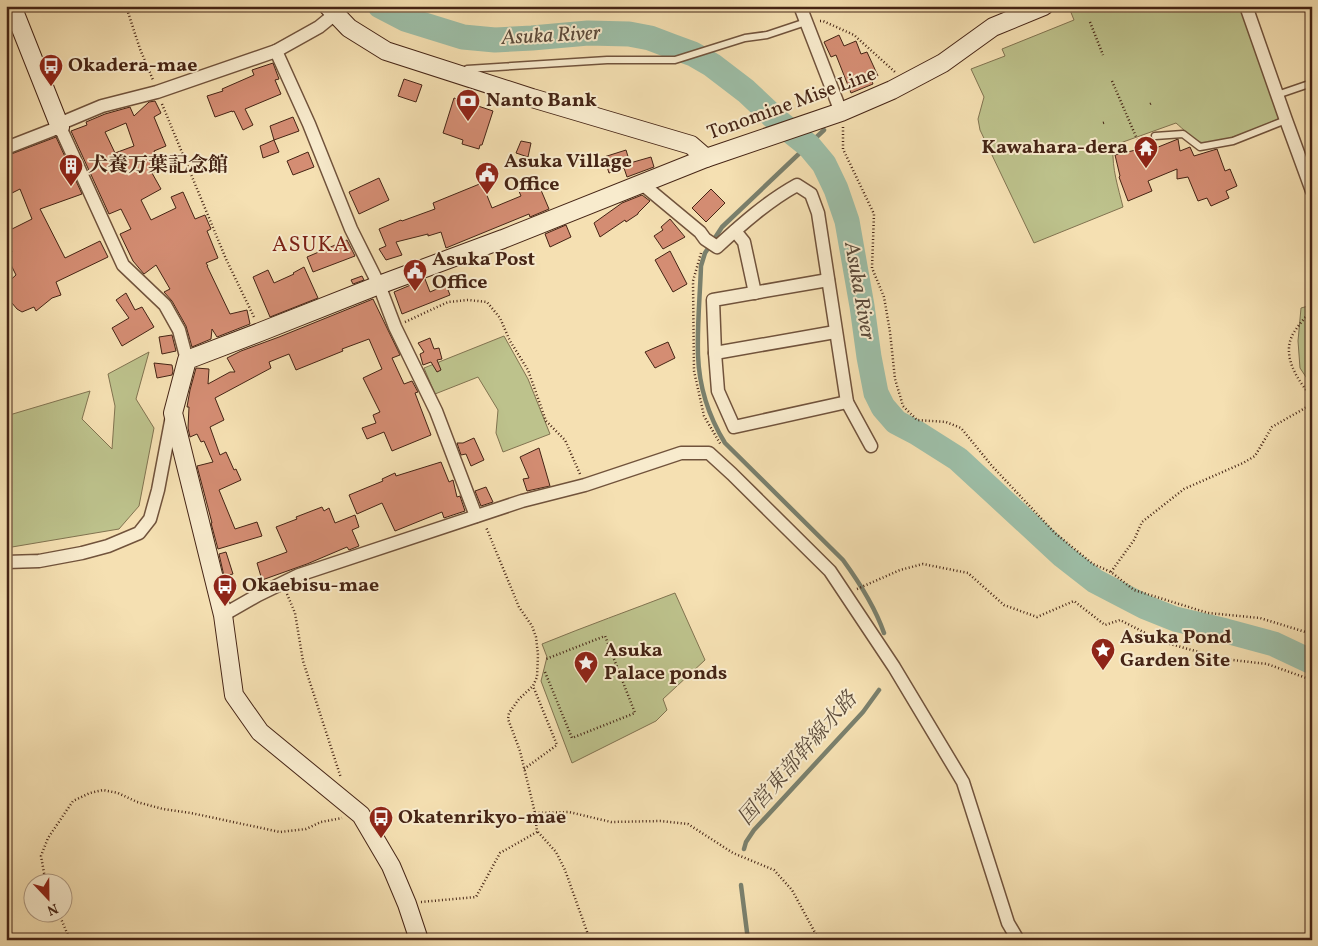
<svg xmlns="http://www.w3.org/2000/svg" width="1318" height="946" font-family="Vollkorn,'Noto Serif JP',serif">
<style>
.green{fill:#bdc28c;stroke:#817350}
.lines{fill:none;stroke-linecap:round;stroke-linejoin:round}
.stream{stroke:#7a806d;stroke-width:4.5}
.river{stroke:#9dbea7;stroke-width:25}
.building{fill:#d48d73;stroke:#452415;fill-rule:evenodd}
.lane-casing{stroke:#71533c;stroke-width:9}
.street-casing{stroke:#71533c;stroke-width:15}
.secondary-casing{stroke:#452415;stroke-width:20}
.path{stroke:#452415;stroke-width:2.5;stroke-dasharray:1 2.5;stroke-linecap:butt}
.lane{stroke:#f8ebcd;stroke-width:6}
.street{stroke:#f8ebcd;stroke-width:12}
.secondary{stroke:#f8ebcd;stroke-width:18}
.labels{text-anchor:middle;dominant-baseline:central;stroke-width:4;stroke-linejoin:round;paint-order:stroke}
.poi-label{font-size:20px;font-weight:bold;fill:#452415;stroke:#f8ebcd;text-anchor:start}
.street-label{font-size:20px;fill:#452415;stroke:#f8ebcd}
.water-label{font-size:21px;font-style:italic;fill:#5b4a3a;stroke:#f8ebcd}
.quarter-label{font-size:22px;letter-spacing:1px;fill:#7a1f14;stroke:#f8ebcd}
</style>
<rect width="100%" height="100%" fill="#f5e0b2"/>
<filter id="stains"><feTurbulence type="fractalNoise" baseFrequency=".004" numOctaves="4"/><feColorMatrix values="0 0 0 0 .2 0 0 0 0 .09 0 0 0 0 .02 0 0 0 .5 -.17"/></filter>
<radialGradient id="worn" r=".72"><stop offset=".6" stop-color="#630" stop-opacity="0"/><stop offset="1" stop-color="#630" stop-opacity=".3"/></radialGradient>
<g class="green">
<path d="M1079,6H1099L1100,10L1109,6H1240L1281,113L1280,117L1278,119C1264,125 1213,148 1200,142C1192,138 1183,129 1176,123L1123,142L1113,148C1112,169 1118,187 1123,207L1034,243L980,130L978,119L984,97L971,69L1005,56L1002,49L1074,20L1070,10Z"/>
<polygon points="1312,305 1312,386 1300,368 1298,341 1301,308"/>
<polygon points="504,336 528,379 550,434 503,452 496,433 498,410 478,377 435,394 424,368"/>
<polygon points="149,352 136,399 154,428 139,506 119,529 6,548 6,416 90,391 82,419 112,449 115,406 108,374"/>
<path d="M675,593L705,660L663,699L667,710L656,721L572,763L541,681L547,657L542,644C586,626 631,610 675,593Z"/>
</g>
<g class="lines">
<g class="stream">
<path d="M824,130L722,227L705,253L701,266C700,296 697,326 698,355C699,386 709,417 725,443L843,560C859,582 875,607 884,633"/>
<polyline points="744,849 746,842 754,830 863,712 879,690"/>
<polyline points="741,885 748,940"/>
</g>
<polyline class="river" points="380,6 405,19 463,37 495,40 532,38 588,33 629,34 650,38 671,46 693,54 712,65 746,91 779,122 809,146 824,164 836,189 847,221 862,306 869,357 876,393 883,407 896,422 917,433 958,459 1063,556 1095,581 1145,607 1175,619 1226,631 1274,644 1312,662"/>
</g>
<g class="building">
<polygon points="839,35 844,46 856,41 861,54 867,52 878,76 871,79 873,84 851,93 836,55 831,57 824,42"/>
<polygon points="273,63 279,79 275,80 281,94 245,109 253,125 243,130 234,111 232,112 232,111 215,117 207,96 223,91 222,89 254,75 252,70"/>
<polygon points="404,79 422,85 416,102 398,96"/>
<polygon points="454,98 493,111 482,145 480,145 479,149 462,144 463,140 443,133"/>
<path d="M155,101L161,113L154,117L166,146L154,151L161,170L152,173L161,189L141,200L151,220L176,208L171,197L183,192L195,219L205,215L211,229L207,231L218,258L206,263L208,266H207L230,314L247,310L250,324L217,337L212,329L211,339L192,347L186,326L172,301L164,292L170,289L156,265L144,274L133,261L120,234L131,229L121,209L109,214L71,131L87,125L86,122L105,114L130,107L134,116L149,102ZM126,123L134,146L115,153L105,132Z"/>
<polygon points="293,117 299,131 274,140 270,126"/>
<polygon points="56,137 82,194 40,209 65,258 100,241 108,257 56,282 61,295 52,298 36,311 34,307 22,312 17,309 6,296 6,284 16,275 6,255 12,252 6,239 6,232 32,219 20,189 6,196 6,156"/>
<polygon points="1178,139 1180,151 1190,147 1194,156 1217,149 1225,171 1230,169 1237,186 1226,191 1229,198 1211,206 1207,198 1198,201 1188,177 1177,179 1177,169 1148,181 1152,191 1128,201 1119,177 1120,176 1115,155 1144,148 1146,152"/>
<polygon points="274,140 279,152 263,158 260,146"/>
<polygon points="521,141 531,143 528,157 516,153"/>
<polygon points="626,150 630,163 651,157 654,167 627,177 624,168 609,173 604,157"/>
<polygon points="308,152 314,167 293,175 287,161"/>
<polygon points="535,176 549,209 530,217 529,214 446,248 441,232 428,236 428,234 396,242 402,255 386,260 379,249 386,246 379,229 401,220 402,221 435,209 433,203 482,183 492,208 521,196 516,184"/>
<polygon points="379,178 389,200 359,214 349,192"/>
<polygon points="711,189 725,203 706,222 692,208"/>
<polygon points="642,195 650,201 638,213 638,214 626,222 625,220 600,237 594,223 622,203"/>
<polygon points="670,219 685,237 663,249 654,236 663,230 661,227"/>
<polygon points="566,225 571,237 550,247 545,234"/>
<polygon points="347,240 355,256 313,272 307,257"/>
<polygon points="670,251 687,284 673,292 655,260"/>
<polygon points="304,267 318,298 270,317 253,277 268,270 274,283 294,274 293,273"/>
<polygon points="362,276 364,280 353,284 351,280"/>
<polygon points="425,279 430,292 446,285 450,295 402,314 394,292"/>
<polygon points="126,293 135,310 142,307 154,327 122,346 112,328 129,318 116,300"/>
<polygon points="373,299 400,355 392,358 404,384 412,381 418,392 415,393 431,435 392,451 384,432 367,439 362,428 376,423 373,415 380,412 363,378 382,369 369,339 342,349 343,351 296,370 289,354 269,362 271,368 215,398 224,420 210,427 220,455 226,452 234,470 236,469 241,480 219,490 235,529 257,522 262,536 218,549 211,523 212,523 197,466 213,462 204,441 201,442 197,434 190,437 188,428 189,407 187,407 190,390 196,368 209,369 208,384 230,372 235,372 227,358 241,351 279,337"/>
<polygon points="172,335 176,351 162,354 159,337"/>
<polygon points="430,338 434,349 439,348 442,359 437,360 441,370 437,372 431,362 423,365 420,354 424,352 418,343"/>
<polygon points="668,342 675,358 655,368 645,352"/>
<polygon points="154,363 172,365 173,371 172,375 157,378"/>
<polygon points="474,438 484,460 471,466 466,454 461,455 457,443 463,443"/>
<polygon points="539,448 550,486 527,491 523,479 529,478 520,457"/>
<polygon points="441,462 449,482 453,480 457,497 460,496 465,511 444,518 442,512 395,531 382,503 357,514 349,495 383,481 382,479 395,473 396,476"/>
<polygon points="486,487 493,502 481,506 475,491"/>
<polygon points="322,507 324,511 329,508 335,523 355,515 359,527 352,530 359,546 349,550 347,547 307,564 262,580 257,563 287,552 276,527 297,519 296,517"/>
<polygon points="226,552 233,574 224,576 219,554"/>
</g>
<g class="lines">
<defs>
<g id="lane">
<polyline points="464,72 467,69 607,60 675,60 745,38 767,35 806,22"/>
<polyline points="1277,95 1312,83"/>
<polyline points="1155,136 1183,134 1200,147 1233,141 1286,120"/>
</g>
<g id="street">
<polyline points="800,6 841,112"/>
<polyline points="1246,6 1286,120 1312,191"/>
<polyline points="276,51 309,124 351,229 379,285 395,327 436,411 476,516"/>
<polyline points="59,124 102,106 157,92 276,51 319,27 335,14"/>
<polyline points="6,148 60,127 123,265 165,305 179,330 187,360"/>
<path d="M641,183L700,232L705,239L717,247C742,224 768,201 797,185L811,194L818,213L847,402L871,446"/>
<polyline points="735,231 744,242 755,293"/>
<polyline points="828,280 713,300 715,353 718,391 734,427 847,402"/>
<polyline points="715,353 835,332"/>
<polyline points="6,562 39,561 82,553 108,546 139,533 150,519 158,490 172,416"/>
<polyline points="223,615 258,595 299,575 522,501 585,485 681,453 709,453 732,474 830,571 894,667 963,782 1008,923 1018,940"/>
</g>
<g id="secondary">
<polyline points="12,6 60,127"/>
<polyline points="328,6 349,28 386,51 532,98 691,145 706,158"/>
<polyline points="419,940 407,904 391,866 361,815 260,732 234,695 223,615 173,413 187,360 260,332 379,285 503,239 706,158 841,112 892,90 943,63 993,27 1044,6"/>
</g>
</defs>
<use href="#lane" class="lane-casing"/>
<use href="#street" class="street-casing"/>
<use href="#secondary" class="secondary-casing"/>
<g class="path">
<polyline points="126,6 140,49 153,80"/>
<polyline points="820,21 823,21 854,35 895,72"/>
<polyline points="1090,22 1103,55"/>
<polyline points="1112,81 1137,139"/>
<polyline points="162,104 226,259 255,319"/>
<polyline points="1150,104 1152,103"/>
<polyline points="1103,123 1106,122"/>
<polyline points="843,127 843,149 874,214 872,268 884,297 890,332 895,379 903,406 917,420 946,422 961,428 992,466 1055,533 1093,564 1111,572 1134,590 1208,613 1260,618 1312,634"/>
<polyline points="701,253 693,281 694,371 704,416 721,445"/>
<path d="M1312,309C1306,317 1298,325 1293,334C1281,356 1298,381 1312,397"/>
<polyline points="405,322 448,302 468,300 487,302 500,318 510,341 528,370 546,421 565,440 580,474"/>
<polyline points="1111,572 1134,540 1142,522 1184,489 1243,463 1255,456 1272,427 1312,404"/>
<polyline points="857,589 900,570 923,564 968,573 1004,605 1037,617 1074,601 1105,625 1120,620 1163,642 1224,659 1267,664 1312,680"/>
<polyline points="287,594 295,613 303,661 341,778"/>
<polyline points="545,672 572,738 635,713 605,636 546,659"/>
<polyline points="524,769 557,745 533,686"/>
<polyline points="535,813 569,812 611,822 660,821 688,824 733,853 774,870 792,890 819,940"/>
<polyline points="538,832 556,852 565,870 590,940"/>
<polyline points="46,884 41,856 48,838 73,801 90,793 103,790 118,793 137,802 163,809 191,813 280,832 306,829 321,822 342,818"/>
<polyline points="421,902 476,897 500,853 537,832 535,813 520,751 508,719 509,713 519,699 533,686 537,677 538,655 536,637 532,626 519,607 486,527"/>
<polyline points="59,914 70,940"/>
</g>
<use href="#lane" class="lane"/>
<use href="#street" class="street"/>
<use href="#secondary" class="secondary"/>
</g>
<defs>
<symbol id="bus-pin" viewBox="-11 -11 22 30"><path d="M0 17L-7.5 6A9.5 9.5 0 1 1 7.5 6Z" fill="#8f2418" stroke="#f8ebcd"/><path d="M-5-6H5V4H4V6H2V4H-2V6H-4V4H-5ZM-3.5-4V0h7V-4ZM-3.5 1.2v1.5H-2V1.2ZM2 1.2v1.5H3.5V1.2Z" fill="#fff"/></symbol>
<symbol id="bank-pin" viewBox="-11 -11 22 30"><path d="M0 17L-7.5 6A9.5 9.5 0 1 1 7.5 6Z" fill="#8f2418" stroke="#f8ebcd"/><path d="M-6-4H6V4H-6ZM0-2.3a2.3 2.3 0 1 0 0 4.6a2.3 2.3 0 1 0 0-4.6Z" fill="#fff"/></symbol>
<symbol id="temple-pin" viewBox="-11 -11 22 30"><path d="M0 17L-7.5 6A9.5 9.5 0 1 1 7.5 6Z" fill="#8f2418" stroke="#f8ebcd"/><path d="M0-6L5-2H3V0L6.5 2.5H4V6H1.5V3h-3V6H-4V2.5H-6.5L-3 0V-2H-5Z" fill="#fff"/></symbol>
<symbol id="building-pin" viewBox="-11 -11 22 30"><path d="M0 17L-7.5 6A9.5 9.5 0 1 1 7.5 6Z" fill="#8f2418" stroke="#f8ebcd"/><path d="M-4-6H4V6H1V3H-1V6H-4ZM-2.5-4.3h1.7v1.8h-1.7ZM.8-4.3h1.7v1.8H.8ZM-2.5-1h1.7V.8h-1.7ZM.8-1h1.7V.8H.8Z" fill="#fff"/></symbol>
<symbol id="civic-pin" viewBox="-11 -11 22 30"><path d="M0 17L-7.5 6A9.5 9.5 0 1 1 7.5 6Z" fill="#8f2418" stroke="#f8ebcd"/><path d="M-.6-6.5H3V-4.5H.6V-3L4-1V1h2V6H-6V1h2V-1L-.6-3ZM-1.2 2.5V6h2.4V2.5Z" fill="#fff"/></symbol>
<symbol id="sight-pin" viewBox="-11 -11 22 30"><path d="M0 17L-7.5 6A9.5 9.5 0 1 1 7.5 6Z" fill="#8f2418" stroke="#f8ebcd"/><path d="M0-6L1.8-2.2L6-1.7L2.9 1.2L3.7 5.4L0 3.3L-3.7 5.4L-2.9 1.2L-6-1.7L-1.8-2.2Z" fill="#fff"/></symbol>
</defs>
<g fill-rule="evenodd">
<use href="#bus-pin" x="37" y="52" width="28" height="38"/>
<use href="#bank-pin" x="454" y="87" width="28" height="38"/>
<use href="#temple-pin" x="1132" y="134" width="28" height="38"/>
<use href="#building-pin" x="57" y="152" width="28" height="38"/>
<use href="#civic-pin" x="473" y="160" width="28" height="38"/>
<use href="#civic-pin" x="401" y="257" width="28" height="38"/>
<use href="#bus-pin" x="211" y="572" width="28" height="38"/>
<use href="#sight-pin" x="1089" y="636" width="28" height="38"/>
<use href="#sight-pin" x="572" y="649" width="28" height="38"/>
<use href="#bus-pin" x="367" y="804" width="28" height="38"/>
</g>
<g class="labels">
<g class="poi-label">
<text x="68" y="66">Okadera-mae</text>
<text x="486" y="101">Nanto Bank</text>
<text x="1128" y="148" text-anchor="end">Kawahara-dera</text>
<text x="504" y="162">Asuka Village<tspan x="504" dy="23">Office</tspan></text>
<text x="88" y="166">犬養万葉記念館</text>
<text x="432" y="260">Asuka Post<tspan x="432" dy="23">Office</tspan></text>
<text x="242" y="586">Okaebisu-mae</text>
<text x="1120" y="638">Asuka Pond<tspan x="1120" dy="23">Garden Site</tspan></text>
<text x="604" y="651">Asuka<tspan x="604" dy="23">Palace ponds</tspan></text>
<text x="398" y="818">Okatenrikyo-mae</text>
</g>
<g class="street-label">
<text transform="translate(792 104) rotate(-20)">Tonomine Mise Line</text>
</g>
<g class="water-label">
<text transform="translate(551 36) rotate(-3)">Asuka River</text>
<text transform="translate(859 291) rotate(80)">Asuka River</text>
<text transform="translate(798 759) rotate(-49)">国営東部幹線水路</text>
</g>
<g class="quarter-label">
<text x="311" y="245">ASUKA</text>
</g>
</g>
<rect width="1318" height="946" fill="none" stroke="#f5e0b2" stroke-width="25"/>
<rect x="8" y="8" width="1303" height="931" fill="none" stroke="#452415" stroke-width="2.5"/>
<rect x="12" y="12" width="1293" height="921" fill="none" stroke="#452415"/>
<g transform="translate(48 898) rotate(158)"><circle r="24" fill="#f8ebcd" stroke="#b09b83"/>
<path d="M0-4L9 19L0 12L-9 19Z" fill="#8f2418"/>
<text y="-8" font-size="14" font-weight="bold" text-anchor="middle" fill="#452415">N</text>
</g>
<rect width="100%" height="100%" filter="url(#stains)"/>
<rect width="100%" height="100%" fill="url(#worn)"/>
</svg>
